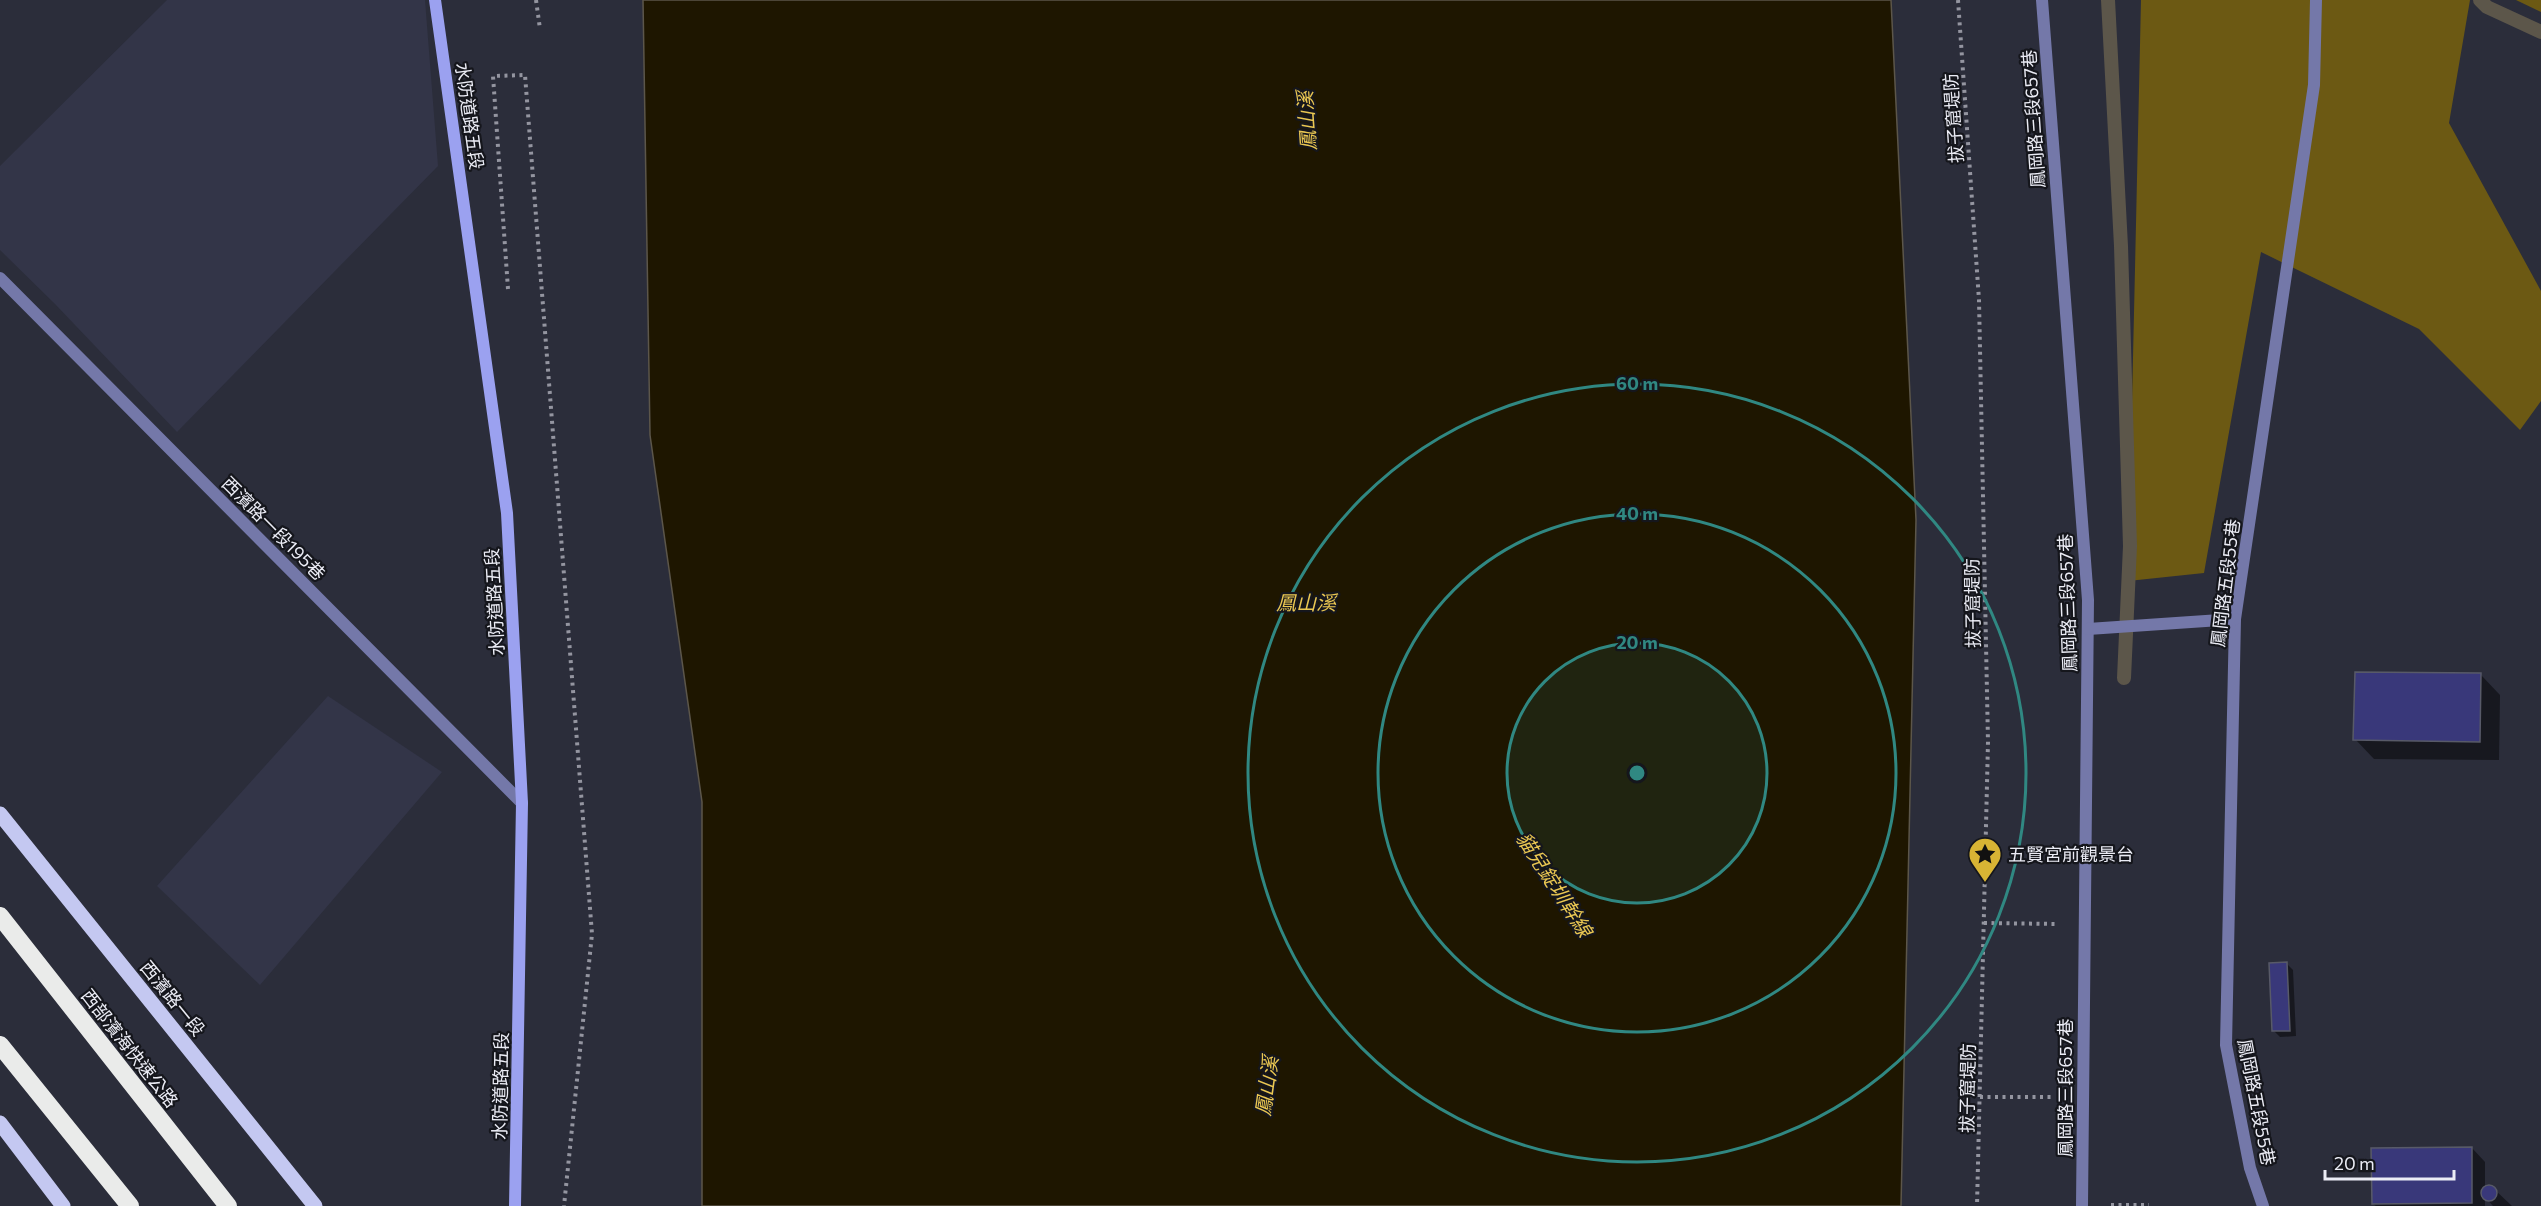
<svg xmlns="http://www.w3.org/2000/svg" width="2541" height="1206" font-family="Commissioner,'Noto Sans TC',sans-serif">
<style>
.built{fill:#333548}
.forest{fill:#6c5913}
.water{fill:#1e1600;stroke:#5c564a;stroke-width:1.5}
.shadow{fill:#0007}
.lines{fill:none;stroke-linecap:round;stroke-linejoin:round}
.stream{stroke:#5c564a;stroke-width:14}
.building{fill:#39387a;stroke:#585a68;stroke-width:1.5}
.path{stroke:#9495a0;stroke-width:4;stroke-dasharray:3 4.5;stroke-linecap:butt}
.lane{stroke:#7478a9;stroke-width:12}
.street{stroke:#7478a9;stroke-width:12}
.secondary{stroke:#9ba1f0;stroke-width:12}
.primary{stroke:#c4c8f1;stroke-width:15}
.highway{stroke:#eaebea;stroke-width:18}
.ring{fill:none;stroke:#308882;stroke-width:3}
.labels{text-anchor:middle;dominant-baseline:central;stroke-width:4.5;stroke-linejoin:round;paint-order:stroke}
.street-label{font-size:18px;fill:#ebecf5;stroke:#15161c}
.poi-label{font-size:18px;fill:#ebecf5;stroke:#15161c;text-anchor:start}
.water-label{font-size:20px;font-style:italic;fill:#eac752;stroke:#15161c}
.centre{fill:#308882;stroke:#15161c;stroke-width:3}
.ring-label{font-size:18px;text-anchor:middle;font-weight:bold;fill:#308882;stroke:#15161c;stroke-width:4.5;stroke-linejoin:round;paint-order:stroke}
</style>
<rect width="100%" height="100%" fill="#2b2d3a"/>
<g class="built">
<polygon points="167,0 425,0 438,166 177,432 55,304 0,250 0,166"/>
<polygon points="328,696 442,772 260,985 157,886"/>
</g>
<g class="forest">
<polygon points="2141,0 2470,0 2449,123 2541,291 2541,401 2520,430 2419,329 2261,252 2204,573 2128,581"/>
<polygon points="2516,0 2541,0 2541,12"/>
</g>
<polygon class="water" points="643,0 1891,0 1916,520 1901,1206 702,1206 702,802 650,435"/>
<g class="shadow">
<polygon points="2481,675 2500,695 2499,760 2374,759 2355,739"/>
<polygon points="2286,963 2293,970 2296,1036 2280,1037 2274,1031"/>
<polygon points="2472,1148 2485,1162 2485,1188 2494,1189 2512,1206 2493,1206 2485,1197 2485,1206 2376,1206 2373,1204"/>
</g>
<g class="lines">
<g class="stream">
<polyline points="2108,0 2121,246 2130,546 2124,678"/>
<polyline points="2480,0 2487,7 2541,32"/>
</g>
</g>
<g class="building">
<polygon points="2355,672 2481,673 2480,742 2353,740"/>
<polygon points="2287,962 2290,1031 2272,1031 2269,963"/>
<polygon points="2472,1147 2472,1203 2372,1204 2371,1148"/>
<circle cx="2489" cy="1193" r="8"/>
</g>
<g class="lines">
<g class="path">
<polyline points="536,0 540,29"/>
<polyline points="1958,0 1979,300 1988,742 1977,1206"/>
<polyline points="508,289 493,76 525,75 592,934 564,1206"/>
<polyline points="1984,923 2057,924"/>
<polyline points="1980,1097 2055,1097"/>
<polyline points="2111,1205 2149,1205"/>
</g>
<g class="lane">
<polyline points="0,278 522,803"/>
<polyline points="2263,1206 2250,1168 2226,1045 2235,619 2314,85 2316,0"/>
</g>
<g class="street">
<polyline points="2042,0 2088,600 2082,1206"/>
<polyline points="2088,629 2235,619"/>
</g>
<polyline class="secondary" points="435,0 507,513 522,803 515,1206"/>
<g class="primary">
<polyline points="0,814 315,1206"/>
<polyline points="0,1123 63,1206"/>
</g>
<g class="highway">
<polyline points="0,916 228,1206"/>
<polyline points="0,1045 130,1206"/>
</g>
</g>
<circle cx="1637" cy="773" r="130" fill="#308882" fill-opacity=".12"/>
<g class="ring">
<circle cx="1637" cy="773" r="130"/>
<circle cx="1637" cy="773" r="259"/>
<circle cx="1637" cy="773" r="389"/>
</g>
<defs>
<symbol id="sight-pin" viewBox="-11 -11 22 30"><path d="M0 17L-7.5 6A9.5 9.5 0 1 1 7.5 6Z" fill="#d8b434" stroke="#15161c"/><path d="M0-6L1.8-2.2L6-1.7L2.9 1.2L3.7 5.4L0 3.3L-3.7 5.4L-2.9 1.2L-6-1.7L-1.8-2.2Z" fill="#111"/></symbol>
</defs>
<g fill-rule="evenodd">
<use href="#sight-pin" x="1966" y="835" width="38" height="52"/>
</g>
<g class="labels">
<g class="street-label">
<text transform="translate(470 116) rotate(82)">水防道路五段</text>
<text transform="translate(1953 118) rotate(-94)">拔子窟堤防</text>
<text transform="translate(2033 119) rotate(-94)">鳳岡路三段657巷</text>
<text transform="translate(274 528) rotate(45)">西濱路一段195巷</text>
<text transform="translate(2225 583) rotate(-83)">鳳岡路五段55巷</text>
<text transform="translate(494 602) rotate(-93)">水防道路五段</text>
<text transform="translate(1972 603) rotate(-91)">拔子窟堤防</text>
<text transform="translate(2067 603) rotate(-92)">鳳岡路三段657巷</text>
<text transform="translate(173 998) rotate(51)">西濱路一段</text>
<text transform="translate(130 1048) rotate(52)">西部濱海快速公路</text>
<text transform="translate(500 1086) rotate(-89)">水防道路五段</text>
<text transform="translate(1967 1088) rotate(-89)">拔子窟堤防</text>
<text transform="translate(2065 1088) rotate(-90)">鳳岡路三段657巷</text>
<text transform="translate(2257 1102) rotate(79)">鳳岡路五段55巷</text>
</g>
<g class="poi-label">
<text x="2008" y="854">五賢宮前觀景台</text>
</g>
<g class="water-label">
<text transform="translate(1306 121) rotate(-94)">鳳山溪</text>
<text x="1306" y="602">鳳山溪</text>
<text transform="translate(1555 884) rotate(57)">貓兒錠圳幹線</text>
<text transform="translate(1266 1086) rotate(-82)">鳳山溪</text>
</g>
</g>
<circle cx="1637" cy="773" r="9" class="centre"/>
<g class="ring-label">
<text x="1637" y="390">60 m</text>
<text x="1637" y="520">40 m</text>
<text x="1637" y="649">20 m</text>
</g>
<path d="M2325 1170v9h129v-9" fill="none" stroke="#ebecf5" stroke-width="3"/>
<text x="2334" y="1170" font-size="18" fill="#ebecf5" stroke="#15161c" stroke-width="4.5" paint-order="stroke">20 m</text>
</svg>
